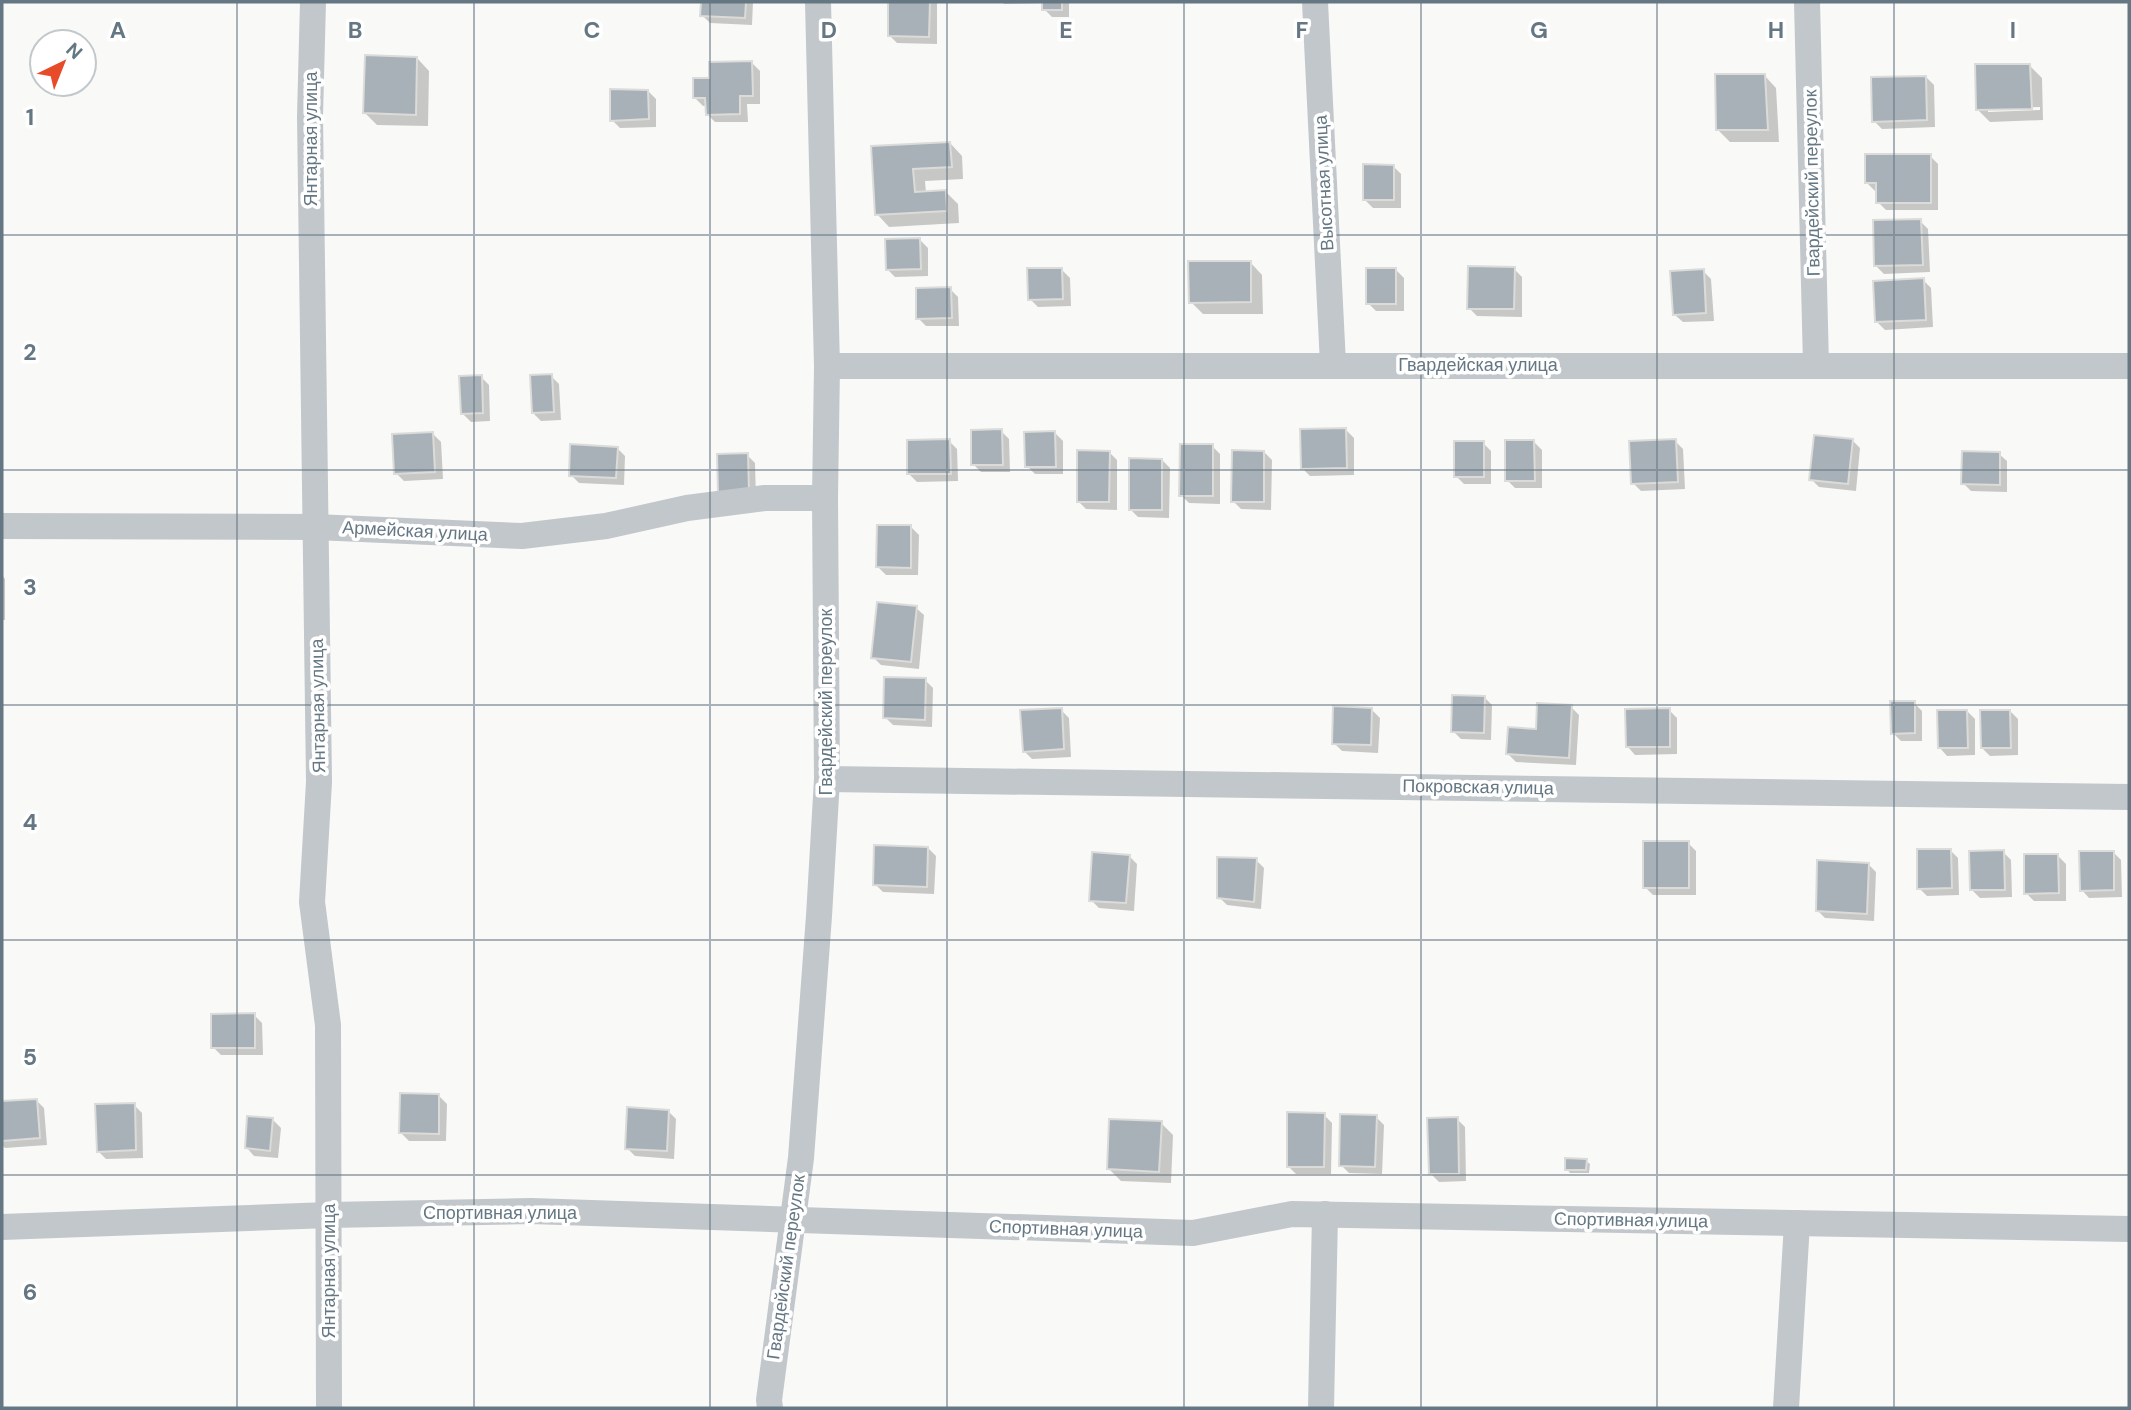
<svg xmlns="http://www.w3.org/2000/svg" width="2131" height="1410" font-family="'DM Sans',sans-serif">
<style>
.shadow{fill:#0003;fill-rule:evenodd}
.building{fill:#a7b1b7;stroke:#dbdbd9;stroke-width:2}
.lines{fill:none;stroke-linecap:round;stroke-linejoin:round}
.minor{stroke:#c2c7cb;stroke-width:26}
.grid{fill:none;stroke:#647783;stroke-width:2;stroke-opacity:0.55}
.labels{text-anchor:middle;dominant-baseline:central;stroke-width:7;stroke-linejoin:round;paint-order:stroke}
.street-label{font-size:18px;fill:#647783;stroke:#fff}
.grid-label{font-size:23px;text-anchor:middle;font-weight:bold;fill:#647783;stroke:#fff;stroke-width:7;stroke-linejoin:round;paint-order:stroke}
</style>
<rect width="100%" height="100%" fill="#f9f9f7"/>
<g class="shadow">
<polygon points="703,2 753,2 752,25 710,23 702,15"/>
<polygon points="890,2 937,2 937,44 897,43 889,35"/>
<polygon points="1002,2 1069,2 1069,17 1052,17 1044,9 1043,3 1004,4"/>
<polygon points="417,58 429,71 428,126 377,125 365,113"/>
<polygon points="752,63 760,71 760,104 747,104 748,122 715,122 707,114 707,106 703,106 695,98 711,79"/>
<path d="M2030,66L2042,78L2043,120L1990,122L1978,110ZM2040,107V110L1988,112V108Z"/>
<polygon points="1764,75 1776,88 1779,142 1730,142 1717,129"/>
<polygon points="1926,77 1934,85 1935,127 1882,129 1874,121"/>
<polygon points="648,91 656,99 656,127 620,128 612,120"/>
<polygon points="950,143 962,156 963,179 925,181 926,193 946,192 958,204 959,223 889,227 877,214 873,148"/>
<polygon points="1930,156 1938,164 1938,210 1886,210 1878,202 1878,191 1875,191 1867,183"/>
<polygon points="1393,166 1401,174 1401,208 1373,208 1365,200"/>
<polygon points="1920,221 1928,229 1930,272 1884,274 1876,266"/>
<polygon points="920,240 928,248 928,276 895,277 887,269"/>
<polygon points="1250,262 1262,275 1263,314 1203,314 1191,302"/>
<polygon points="1514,269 1522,277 1522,317 1477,316 1469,308"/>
<polygon points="1062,270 1070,278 1071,306 1038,307 1030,299"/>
<polygon points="1396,270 1404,278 1404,311 1376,311 1368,303"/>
<polygon points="1703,271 1711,279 1714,321 1683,322 1675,315"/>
<polygon points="1923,280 1931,288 1933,327 1885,330 1877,322"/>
<polygon points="950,289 958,297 959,326 926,326 918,318"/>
<polygon points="551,376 559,384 561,420 541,421 533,413"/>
<polygon points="481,377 489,385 490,421 471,422 463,414"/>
<polygon points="1346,430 1354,438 1354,475 1310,476 1302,468"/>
<polygon points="1001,431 1009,439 1010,472 981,472 973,464"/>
<polygon points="1055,433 1063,441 1063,474 1035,474 1027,466"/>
<polygon points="433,434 441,442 443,479 404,481 396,473"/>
<polygon points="1852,440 1860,448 1856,491 1819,487 1811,479"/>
<polygon points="949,441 957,449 958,481 917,482 909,474"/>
<polygon points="1675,441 1683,449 1685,489 1641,491 1633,483"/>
<polygon points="1534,442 1542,450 1542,488 1515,488 1507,480"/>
<polygon points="1483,443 1491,451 1491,484 1464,484 1456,476"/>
<polygon points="1212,446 1220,454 1220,504 1189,503 1181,495"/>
<polygon points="617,448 625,456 624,485 579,483 571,475"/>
<polygon points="1109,452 1117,460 1117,510 1086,509 1078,501"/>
<polygon points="1264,452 1272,460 1271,510 1241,509 1233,501"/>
<polygon points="1999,454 2007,461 2007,492 1971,491 1963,483"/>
<polygon points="747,455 755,463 756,500 719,456"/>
<polygon points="1162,460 1170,468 1169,518 1138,517 1130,509"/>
<polygon points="911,527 919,535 918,575 886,575 878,567"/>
<polygon points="2,575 5,579 5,620 2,620"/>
<polygon points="916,608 924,615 919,669 881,665 873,657"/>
<polygon points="925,680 933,688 932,727 893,725 885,717"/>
<polygon points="1484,697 1492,705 1491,740 1461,739 1453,731"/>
<polygon points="1914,703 1922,711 1922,741 1901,741 1893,733"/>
<polygon points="1571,707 1579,715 1576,765 1516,762 1508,754"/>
<polygon points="1061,710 1069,718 1071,757 1032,759 1024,751"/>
<polygon points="1372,710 1380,718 1378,753 1342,751 1334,743"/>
<polygon points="1669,710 1677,718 1677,754 1635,755 1628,747"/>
<polygon points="1967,711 1975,719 1975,755 1947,756 1940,748"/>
<polygon points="2010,711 2018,719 2018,755 1990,756 1982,748"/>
<polygon points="1688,843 1696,851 1696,895 1653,895 1645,887"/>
<polygon points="928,848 936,856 934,894 883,892 875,884"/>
<polygon points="1950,850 1958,858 1959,895 1927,896 1919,888"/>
<polygon points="2003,852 2011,860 2012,897 1980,898 1972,890"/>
<polygon points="2113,852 2121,860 2122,897 2089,898 2082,890"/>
<polygon points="1129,856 1137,864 1134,911 1099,908 1091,900"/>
<polygon points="2058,856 2066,864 2066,901 2034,901 2026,893"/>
<polygon points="1256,860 1264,868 1261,909 1227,905 1219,897"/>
<polygon points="1868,864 1876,872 1874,921 1825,918 1817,910"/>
<polygon points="254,1015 262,1023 263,1055 221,1055 213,1047"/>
<polygon points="439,1096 447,1104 446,1141 409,1141 401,1133"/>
<polygon points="36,1100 44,1108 47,1145 5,1148 2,1145 2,1103"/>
<polygon points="134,1105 142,1113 143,1158 106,1159 98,1151"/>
<polygon points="668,1111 676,1119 674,1159 635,1156 627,1148"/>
<polygon points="1324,1115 1332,1123 1331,1174 1296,1174 1288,1166"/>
<polygon points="1376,1117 1384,1125 1382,1174 1349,1173 1341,1165"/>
<polygon points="1457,1119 1465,1127 1466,1181 1439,1182 1431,1174"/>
<polygon points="273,1120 281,1128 278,1158 254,1156 247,1148"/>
<polygon points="1161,1123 1173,1135 1171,1183 1121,1181 1108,1168"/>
<polygon points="1586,1161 1590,1164 1589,1173 1570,1173 1567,1169"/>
</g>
<g class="building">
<polygon points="701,2 746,2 745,18 700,16"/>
<polygon points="888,2 930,2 929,37 888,36"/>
<rect x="1042" y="2" width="20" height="8"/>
<polygon points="365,55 417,57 416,115 363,113"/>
<polygon points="752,61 753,96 740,96 740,114 706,115 705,98 693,98 693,78 709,78 709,62"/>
<polygon points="1975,64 2030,64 2032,109 1976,110"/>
<polygon points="1715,74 1765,74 1768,130 1716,130"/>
<polygon points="1926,76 1927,120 1872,122 1871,77"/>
<polygon points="610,89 648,90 649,119 610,121"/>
<polygon points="950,142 952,167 913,169 915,192 946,190 947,211 875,215 871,146"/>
<polygon points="1865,154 1931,154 1931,203 1876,203 1876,183 1865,183"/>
<polygon points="1363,164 1394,165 1394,200 1363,200"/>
<polygon points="1921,219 1923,265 1874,266 1873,220"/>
<polygon points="920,238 921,269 886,270 885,239"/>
<polygon points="1188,261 1251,261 1251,302 1189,303"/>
<polygon points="1468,266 1515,267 1514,309 1467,309"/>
<polygon points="1027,268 1062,268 1063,299 1028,300"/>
<rect x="1366" y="268" width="30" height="36"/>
<polygon points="1704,269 1706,313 1673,315 1670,271"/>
<polygon points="1924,278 1926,320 1875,322 1873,281"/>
<polygon points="951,287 952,318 916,319 916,288"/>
<polygon points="552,374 554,412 532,413 530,375"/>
<polygon points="482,375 483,413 461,414 459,376"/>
<polygon points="1346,428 1347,468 1301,469 1300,429"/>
<polygon points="1002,429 1003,465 971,465 971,430"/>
<polygon points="1055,431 1056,467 1025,467 1024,432"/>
<polygon points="433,432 435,472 394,474 392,434"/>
<polygon points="1814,435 1853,439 1848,484 1809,480"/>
<polygon points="950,439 951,474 907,474 907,440"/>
<polygon points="1676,439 1678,482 1631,484 1629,441"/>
<polygon points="1505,440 1534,440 1535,481 1505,481"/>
<rect x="1454" y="441" width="30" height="36"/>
<polygon points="570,444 618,447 616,478 569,476"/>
<polygon points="1180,444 1213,444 1213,496 1179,496"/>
<polygon points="1077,450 1110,451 1109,502 1077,502"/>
<polygon points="1232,450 1264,451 1264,502 1231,502"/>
<polygon points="1962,451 2000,452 2000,485 1961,484"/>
<polygon points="748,453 749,493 718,494 717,454"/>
<polygon points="1129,458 1162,459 1162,510 1129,510"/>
<polygon points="877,525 911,525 911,568 876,567"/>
<polygon points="877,602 917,606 911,662 871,658"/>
<polygon points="884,677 926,678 925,720 883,718"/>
<polygon points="1452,695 1485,696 1484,733 1451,732"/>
<polygon points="1890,701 1915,701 1915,733 1891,734"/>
<polygon points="1537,703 1572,705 1569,758 1506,754 1508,727 1536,729"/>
<polygon points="1333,706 1372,708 1371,745 1332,744"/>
<polygon points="1062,708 1064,749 1023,752 1020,710"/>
<polygon points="1670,708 1670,747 1626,747 1625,709"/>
<polygon points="1937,710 1967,710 1968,748 1938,748"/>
<polygon points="1980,710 2010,710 2011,748 1981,748"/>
<rect x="1643" y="841" width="46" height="47"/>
<polygon points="874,845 928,847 927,887 873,885"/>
<polygon points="1917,849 1951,849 1952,888 1917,889"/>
<polygon points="2004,850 2005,890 1970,890 1969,851"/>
<polygon points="2079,851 2114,851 2114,890 2080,891"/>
<polygon points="1092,852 1130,855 1126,903 1089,901"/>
<polygon points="2024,854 2058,854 2059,893 2024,894"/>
<polygon points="1217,857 1257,858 1254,902 1217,898"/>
<polygon points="1817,860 1869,863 1867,914 1816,911"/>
<polygon points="255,1013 255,1048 211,1048 211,1014"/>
<polygon points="400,1093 439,1094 439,1134 399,1133"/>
<polygon points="37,1099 40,1138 2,1141 2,1101"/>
<polygon points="135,1103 136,1150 97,1152 95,1104"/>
<polygon points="627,1107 669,1110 667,1151 625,1149"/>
<polygon points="1287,1112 1325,1113 1324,1167 1287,1167"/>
<polygon points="1340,1114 1377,1115 1375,1167 1339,1166"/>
<polygon points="247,1116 273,1118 270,1151 245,1148"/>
<polygon points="1458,1117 1459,1174 1429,1174 1427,1118"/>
<polygon points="1109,1119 1162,1121 1159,1172 1107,1169"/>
<polygon points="1565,1158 1587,1159 1586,1170 1565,1170"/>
</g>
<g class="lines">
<g class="minor">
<polyline points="313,2 310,116 319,782 312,902 328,1025 329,1408"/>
<polyline points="1315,2 1333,364"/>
<polyline points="1807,2 1816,365"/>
<polyline points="827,366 2129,366"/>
<polyline points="2,526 315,527 522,536 606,526 687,508 765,498 825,498"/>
<polyline points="827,779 2129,797"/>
<polyline points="2,1227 329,1215 531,1211 1193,1233 1292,1214 2129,1229"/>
<polyline points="770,1408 769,1400 801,1158 819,916 827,779 825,498 827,366 818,2"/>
<polyline points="1321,1408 1325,1214"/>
<polyline points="1786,1408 1797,1223"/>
</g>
</g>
<path class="grid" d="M237,2V1408M474,2V1408M710,2V1408M947,2V1408M1184,2V1408M1421,2V1408M1657,2V1408M1894,2V1408M2,235H2129M2,470H2129M2,705H2129M2,940H2129M2,1175H2129"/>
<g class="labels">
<g class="street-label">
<text transform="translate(311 139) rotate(-90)">Янтарная улица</text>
<text transform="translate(1324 183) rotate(-93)">Высотная улица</text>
<text transform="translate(1812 183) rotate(-91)">Гвардейский переулок</text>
<text x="1478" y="365">Гвардейская улица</text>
<text transform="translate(415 531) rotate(3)">Армейская улица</text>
<text transform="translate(826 702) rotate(-90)">Гвардейский переулок</text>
<text transform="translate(318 706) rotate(-91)">Янтарная улица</text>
<text transform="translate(1478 787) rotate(1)">Покровская улица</text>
<text x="500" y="1213">Спортивная улица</text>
<text transform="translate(1631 1220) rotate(1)">Спортивная улица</text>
<text transform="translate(1066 1229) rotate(2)">Спортивная улица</text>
<text transform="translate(786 1267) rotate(-82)">Гвардейский переулок</text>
<text transform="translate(329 1271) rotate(-90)">Янтарная улица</text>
</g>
</g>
<g class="grid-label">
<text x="118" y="38">A</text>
<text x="355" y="38">B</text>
<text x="592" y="38">C</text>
<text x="829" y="38">D</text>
<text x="1066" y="38">E</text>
<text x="1302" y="38">F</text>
<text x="1539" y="38">G</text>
<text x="1776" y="38">H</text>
<text x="2013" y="38">I</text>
<text x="30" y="125">1</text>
<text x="30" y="360">2</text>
<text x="30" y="595">3</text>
<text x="30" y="830">4</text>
<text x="30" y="1065">5</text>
<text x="30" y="1300">6</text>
</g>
<rect width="2131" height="1410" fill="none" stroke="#647783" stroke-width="7"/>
<g transform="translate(63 63) rotate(43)"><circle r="33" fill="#ffffff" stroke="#c1c9cd" stroke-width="2"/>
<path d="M0-5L12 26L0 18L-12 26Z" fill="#e74b2a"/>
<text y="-10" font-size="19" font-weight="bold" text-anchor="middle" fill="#647783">N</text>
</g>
</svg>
